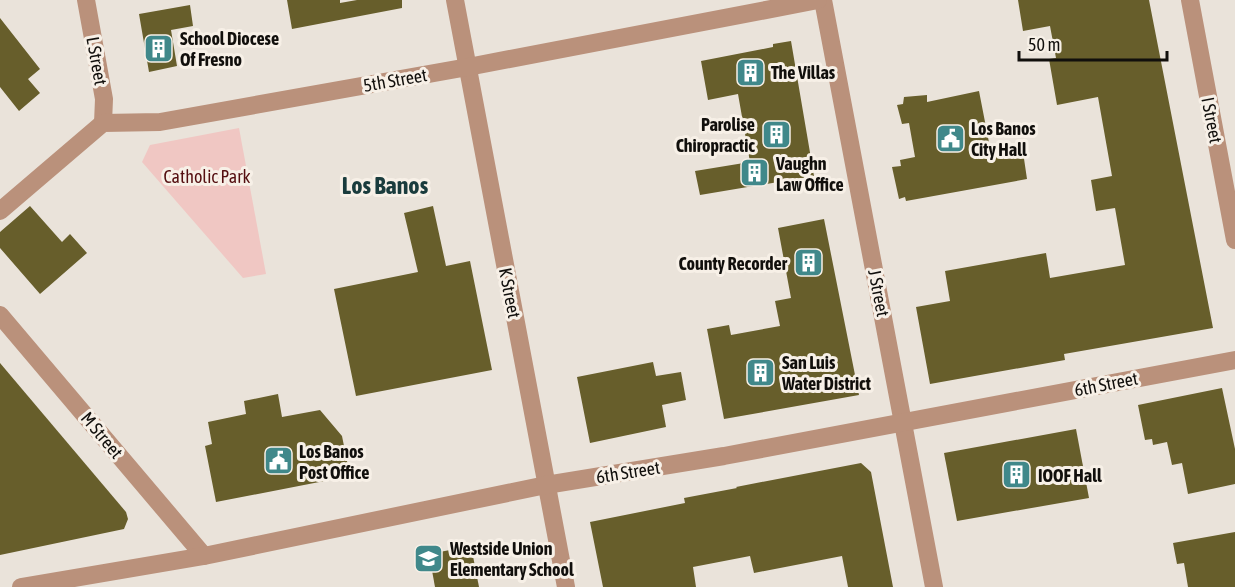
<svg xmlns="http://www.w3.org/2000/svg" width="1235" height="587" font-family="'Asap Condensed',sans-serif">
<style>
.green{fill:#f0c7c3}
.building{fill:#675e2b}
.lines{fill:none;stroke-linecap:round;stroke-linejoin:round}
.minor{stroke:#ba917b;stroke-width:18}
.labels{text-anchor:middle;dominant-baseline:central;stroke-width:6;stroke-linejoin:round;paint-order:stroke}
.poi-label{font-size:18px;font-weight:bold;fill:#110f0c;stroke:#f7f0e7;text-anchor:start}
.street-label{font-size:18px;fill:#110f0c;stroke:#f7f0e7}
.park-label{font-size:18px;fill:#540e10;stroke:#f7f0e7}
.district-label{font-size:24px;font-weight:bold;fill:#1a3c3d;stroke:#f7f0e7}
</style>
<rect width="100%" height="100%" fill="#eae3da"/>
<polygon class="green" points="239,128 266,274 243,278 142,162 150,145"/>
<g class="building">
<polygon points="287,0 340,0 340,3 357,0 402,0 402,8 292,29"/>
<polygon points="1018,0 1149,0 1213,328 1064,354 1065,360 930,384 916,307 950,301 945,271 1046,253 1050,278 1125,265 1115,208 1096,211 1091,180 1112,176 1098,97 1057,105 1049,59 1056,58 1050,26 1023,31"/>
<polygon points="190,5 193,26 171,30 177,66 149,72 139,14"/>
<polygon points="0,18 40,69 28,79 40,93 19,111 0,87"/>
<polygon points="791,41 814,176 700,195 695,171 750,162 738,94 708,100 701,61 773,47 773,44"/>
<polygon points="979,91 992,158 1023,152 1027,179 906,201 905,197 899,199 892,167 901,166 900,160 915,157 909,123 902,124 897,105 903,104 904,97 927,95 927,102"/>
<polygon points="30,206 62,242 70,234 87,253 40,294 0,248 0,232"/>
<polygon points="433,206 446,266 470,261 492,370 356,396 334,289 418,272 404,213"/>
<polygon points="824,219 859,395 724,419 707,329 729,325 731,335 780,326 775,301 791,298 778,228"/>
<polygon points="653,362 656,376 681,372 686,400 662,405 666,427 590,443 577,377"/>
<polygon points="0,363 126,512 128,519 124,529 0,555"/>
<polygon points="1222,388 1235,449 1235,484 1188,494 1182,463 1172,465 1167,442 1153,445 1152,439 1145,440 1138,405"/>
<polygon points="278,394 282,417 320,410 342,436 350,476 216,502 205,446 212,444 208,422 246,414 244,401"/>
<polygon points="1076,429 1089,498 957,521 944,453"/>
<polygon points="861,463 871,472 893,587 848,587 842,556 754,573 750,556 693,567 696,587 603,587 590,522 685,503 684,498 737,488 736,487"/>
<polygon points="1235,532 1235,587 1188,587 1184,563 1177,564 1173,543"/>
<polygon points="471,546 479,587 435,587 429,554"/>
</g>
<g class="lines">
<g class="minor">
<polyline points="86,0 104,99 103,123"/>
<polyline points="455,0 566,587"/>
<polyline points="823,0 934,587"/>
<polyline points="1190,0 1235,240"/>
<polyline points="0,211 103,123 160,122 468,67 818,0"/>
<polyline points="0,315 204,556"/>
<polyline points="21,587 204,556 546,485 724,456 1235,360"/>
</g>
</g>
<defs>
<symbol id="building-square" viewBox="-11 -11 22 22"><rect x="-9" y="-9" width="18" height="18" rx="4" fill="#40888a" stroke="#f7f0e7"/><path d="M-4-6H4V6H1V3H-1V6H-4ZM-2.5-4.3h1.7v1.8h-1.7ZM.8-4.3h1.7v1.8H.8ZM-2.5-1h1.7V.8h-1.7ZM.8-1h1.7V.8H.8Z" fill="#fff"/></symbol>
<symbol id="civic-square" viewBox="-11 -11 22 22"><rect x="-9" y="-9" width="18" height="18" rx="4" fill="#40888a" stroke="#f7f0e7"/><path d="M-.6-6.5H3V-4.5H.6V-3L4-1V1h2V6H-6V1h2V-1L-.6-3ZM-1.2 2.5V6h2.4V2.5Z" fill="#fff"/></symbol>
<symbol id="school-square" viewBox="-11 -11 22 22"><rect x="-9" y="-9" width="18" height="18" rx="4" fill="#40888a" stroke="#f7f0e7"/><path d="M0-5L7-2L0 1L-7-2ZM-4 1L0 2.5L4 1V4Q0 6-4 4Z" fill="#fff"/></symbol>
</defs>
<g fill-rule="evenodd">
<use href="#building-square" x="142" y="32" width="33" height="33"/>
<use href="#building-square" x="734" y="56" width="33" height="33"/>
<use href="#building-square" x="760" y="118" width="33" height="33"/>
<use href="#civic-square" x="934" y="122" width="33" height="33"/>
<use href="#building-square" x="738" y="156" width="33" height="33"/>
<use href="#building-square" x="792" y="246" width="33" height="33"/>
<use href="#building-square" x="744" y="356" width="33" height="33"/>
<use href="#civic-square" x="262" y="444" width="33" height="33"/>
<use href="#building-square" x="1000" y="458" width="33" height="33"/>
<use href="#school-square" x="412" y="542" width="33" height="33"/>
</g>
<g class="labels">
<g class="poi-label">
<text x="180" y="38">School Diocese<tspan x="180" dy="21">Of Fresno</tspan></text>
<text x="771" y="72">The Villas</text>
<text x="755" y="124" text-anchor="end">Parolise<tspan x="755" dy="21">Chiropractic</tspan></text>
<text x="971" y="128">Los Banos<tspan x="971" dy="21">City Hall</tspan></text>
<text x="776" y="163">Vaughn<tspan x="776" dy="21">Law Office</tspan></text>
<text x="787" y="263" text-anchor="end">County Recorder</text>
<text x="782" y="362">San Luis<tspan x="782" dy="21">Water District</tspan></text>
<text x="299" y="451">Los Banos<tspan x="299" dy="21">Post Office</tspan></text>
<text x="1038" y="475">IOOF Hall</text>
<text x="450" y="548">Westside Union<tspan x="450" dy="21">Elementary School</tspan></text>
</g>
<g class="street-label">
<text transform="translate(97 61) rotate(80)">L Street</text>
<text transform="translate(395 80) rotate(-10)">5th Street</text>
<text transform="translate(1212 120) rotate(79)">I Street</text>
<text transform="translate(510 293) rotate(79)">K Street</text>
<text transform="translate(879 293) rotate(79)">J Street</text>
<text transform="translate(1106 384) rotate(-11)">6th Street</text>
<text transform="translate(102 435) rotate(50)">M Street</text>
<text transform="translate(628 472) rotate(-9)">6th Street</text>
</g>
<g class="park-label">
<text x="207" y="176">Catholic Park</text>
</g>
<g class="district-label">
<text x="385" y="185">Los Banos</text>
</g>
</g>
<path d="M1019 51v9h148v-9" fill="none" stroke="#110f0c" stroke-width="3"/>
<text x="1028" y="51" font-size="18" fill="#110f0c" stroke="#f7f0e7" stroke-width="4.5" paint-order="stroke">50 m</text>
</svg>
